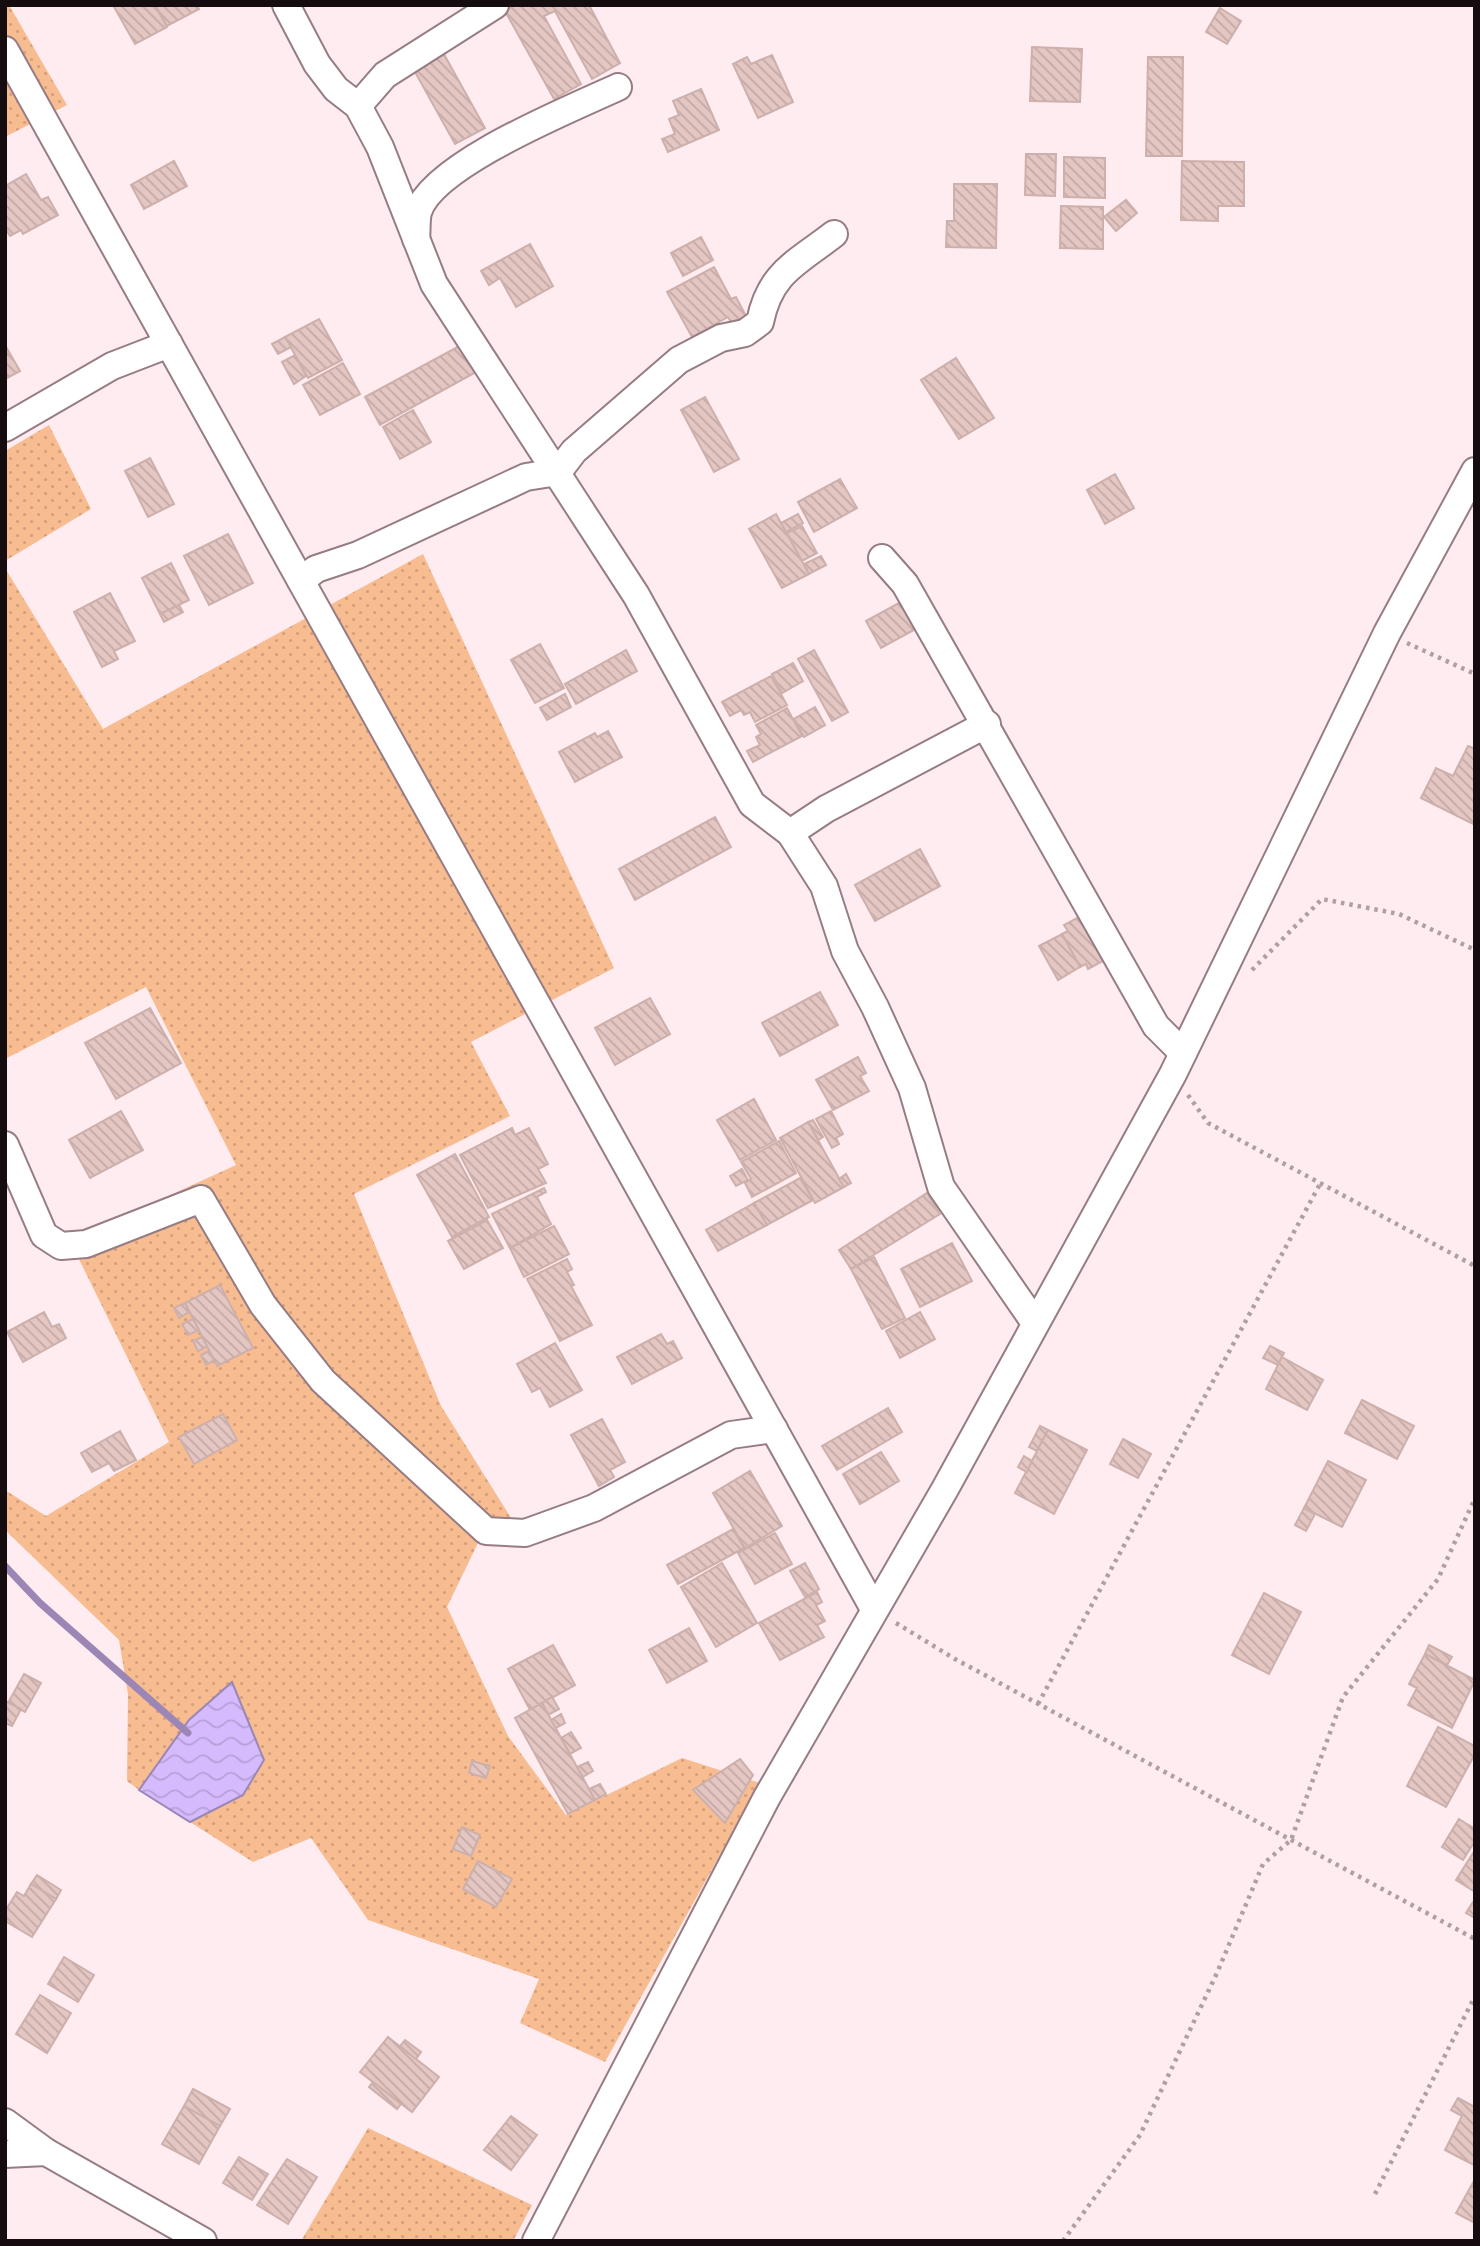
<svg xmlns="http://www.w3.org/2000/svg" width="1480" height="2246" font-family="Overpass,sans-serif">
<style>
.grass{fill:url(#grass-dots)}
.water{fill:url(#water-waves);stroke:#9b86b6;stroke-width:2}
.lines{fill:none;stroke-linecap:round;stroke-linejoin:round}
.stream{stroke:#9b86b6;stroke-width:7}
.building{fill:url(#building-back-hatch);stroke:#cdb0ab;stroke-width:2}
.minor-casing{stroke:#967c83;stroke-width:30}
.path{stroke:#ae9fa3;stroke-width:4.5;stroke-dasharray:3.5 5;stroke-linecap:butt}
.minor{stroke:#fff;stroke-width:26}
</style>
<defs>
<pattern id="grass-dots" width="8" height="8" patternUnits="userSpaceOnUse" patternTransform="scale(1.75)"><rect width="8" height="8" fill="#f8bc91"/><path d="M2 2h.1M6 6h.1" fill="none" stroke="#d4a07c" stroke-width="1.8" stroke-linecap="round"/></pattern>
<pattern id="water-waves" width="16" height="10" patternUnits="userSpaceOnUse" patternTransform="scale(1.75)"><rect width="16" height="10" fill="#d5bbfd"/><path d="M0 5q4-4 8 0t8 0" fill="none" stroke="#b6a0d8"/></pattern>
<pattern id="building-back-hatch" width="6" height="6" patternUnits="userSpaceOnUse" patternTransform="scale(1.75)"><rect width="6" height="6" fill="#e4c6c2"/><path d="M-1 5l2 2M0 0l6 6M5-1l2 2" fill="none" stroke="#c3a9a6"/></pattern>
</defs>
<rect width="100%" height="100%" fill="#ffecf1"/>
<g class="grass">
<polygon points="5,5 9,5 67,105 5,137"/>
<polygon points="49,425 91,509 5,561 5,451"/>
<polygon points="423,554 614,968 471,1042 510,1116 354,1194 441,1406 513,1521 478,1543 447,1607 508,1736 566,1815 682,1758 760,1783 605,2062 520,2023 539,1979 368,1920 311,1838 253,1862 190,1822 243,1795 189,1720 139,1790 127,1781 128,1694 119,1640 5,1530 5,1490 46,1516 169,1442 70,1241 236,1165 146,987 5,1059 5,568 103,729"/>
<polygon points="368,2128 532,2205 513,2241 301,2241"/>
</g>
<polygon class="water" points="232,1682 264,1760 243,1795 190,1822 139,1790 189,1720"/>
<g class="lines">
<polyline class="stream" points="5,1566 40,1603 188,1733"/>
</g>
<g class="building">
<polygon points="113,5 155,5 167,27 135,44"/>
<polygon points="155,5 197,5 199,9 167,26"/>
<polygon points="515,5 589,5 620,63 592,79 555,11 544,16 581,84 554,99 505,11"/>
<polygon points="1220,8 1241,21 1227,44 1206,32"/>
<polygon points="440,47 485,128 455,144 410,63"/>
<polygon points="1032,47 1082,49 1080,102 1030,101"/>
<polygon points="772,55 793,102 758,118 733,64 747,57 751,64"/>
<polygon points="1148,57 1183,57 1182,156 1146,156"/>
<polygon points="701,89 719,130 668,152 662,139 675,134 669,119 679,115 673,101"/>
<polygon points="1026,154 1056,154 1055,196 1025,195"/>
<polygon points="1064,157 1105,158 1105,198 1064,197"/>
<polygon points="174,161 187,186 144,209 131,185"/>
<polygon points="1182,161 1244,162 1244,206 1218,206 1218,221 1181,220"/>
<polygon points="26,174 41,200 48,197 58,215 23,234 21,230 10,236 5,228 5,186"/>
<polygon points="954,184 997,184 996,248 946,247 947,221 954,221"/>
<polygon points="1126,200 1137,213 1116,231 1104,217"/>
<polygon points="1061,206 1103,207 1103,249 1060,248"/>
<polygon points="701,237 713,260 683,276 671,253"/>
<polygon points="530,244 553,286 516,307 500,278 489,285 481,271"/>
<polygon points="714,267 731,299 736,297 746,316 732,324 728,317 692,337 667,292"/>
<polygon points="319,319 342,360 308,378 285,337"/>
<polygon points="285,337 291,347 278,354 272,344"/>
<polygon points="5,345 20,371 5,379"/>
<polygon points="461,345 476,372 380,425 365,397"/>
<polygon points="295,355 306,376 294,384 282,362"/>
<polygon points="956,358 994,418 959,439 921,380"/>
<polygon points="343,363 360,394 320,415 303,385"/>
<polygon points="705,397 739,459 714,472 681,410"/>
<polygon points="413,410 431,442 400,459 383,427"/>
<polygon points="150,458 174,504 148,517 125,471"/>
<polygon points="1115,474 1134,508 1105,524 1087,490"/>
<polygon points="840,479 857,508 814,532 798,502"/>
<polygon points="776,514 809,574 782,588 749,529"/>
<polygon points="798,514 803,523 786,532 781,523"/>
<polygon points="802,526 817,553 802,561 787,533"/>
<polygon points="228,534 253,583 209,605 184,556"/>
<polygon points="821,556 826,565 809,574 804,564"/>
<polygon points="171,563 189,600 160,614 142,578"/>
<polygon points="110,593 135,641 114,651 118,659 102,667 74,612"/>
<polygon points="908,598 923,625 881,648 866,621"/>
<polygon points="179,605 183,612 164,622 160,614"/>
<polygon points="540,644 564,688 535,703 511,660"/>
<polygon points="626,650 637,671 576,704 565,684"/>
<polygon points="814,650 848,712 832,721 798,659"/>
<polygon points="793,663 803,681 782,693 772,674"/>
<polygon points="771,676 787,705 755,722 750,712 744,715 741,710 730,716 722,702"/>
<polygon points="565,694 571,707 547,720 540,708"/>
<polygon points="815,707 825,725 804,737 794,719"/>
<polygon points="787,708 802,736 753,762 747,751 760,745 756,737 761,734 756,725"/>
<polygon points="608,731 622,757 575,782 559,752 595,733 597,737"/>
<polygon points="1468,746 1475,749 1475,825 1421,798 1436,768 1453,776"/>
<polygon points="715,817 731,847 635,900 619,869"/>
<polygon points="920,849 940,886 875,921 855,885"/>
<polygon points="1086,913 1110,957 1088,969 1086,964 1080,967 1062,934 1068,931 1064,925"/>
<polygon points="1062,934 1080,967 1058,980 1039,946"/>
<polygon points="820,992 838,1025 780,1056 762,1023"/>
<polygon points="650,998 670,1034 615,1065 595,1028"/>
<polygon points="150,1008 181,1063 116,1099 85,1043"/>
<polygon points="858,1057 866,1073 860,1076 869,1091 833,1110 816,1080"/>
<polygon points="754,1099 776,1140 740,1160 717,1120"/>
<polygon points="121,1111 143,1150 90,1178 69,1140"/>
<polygon points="831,1111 843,1134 836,1138 839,1144 832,1148 816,1119"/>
<polygon points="813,1120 823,1137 818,1140 808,1122"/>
<polygon points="808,1122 844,1187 815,1203 780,1138"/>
<polygon points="512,1128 515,1135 529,1128 548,1164 538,1169 546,1183 488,1208 460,1155"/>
<polygon points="779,1141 796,1173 752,1197 745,1183 751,1179 741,1162"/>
<polygon points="455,1154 489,1217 452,1237 417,1175"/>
<polygon points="742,1169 748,1180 736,1186 730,1176"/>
<polygon points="846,1174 851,1183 844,1187 839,1179"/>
<polygon points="800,1178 813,1200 767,1225 754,1203"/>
<polygon points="544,1188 546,1192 537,1197 551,1224 510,1248 492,1214"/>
<polygon points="927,1193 940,1214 851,1269 839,1250"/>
<polygon points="754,1203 767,1225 718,1251 706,1230"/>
<polygon points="487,1220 503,1248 464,1269 448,1241"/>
<polygon points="554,1226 569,1254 524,1277 510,1248"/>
<polygon points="952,1243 972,1281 920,1307 901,1269"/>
<polygon points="874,1257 905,1318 882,1329 851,1269"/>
<polygon points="567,1259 572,1269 567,1272 574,1285 571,1286 592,1325 560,1341 527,1279"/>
<polygon points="220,1285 253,1348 217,1366 185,1303"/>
<polygon points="185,1303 189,1312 179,1318 174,1308"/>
<polygon points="44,1312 52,1327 59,1324 66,1338 23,1362 7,1332"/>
<polygon points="920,1312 935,1339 900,1358 886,1331"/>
<polygon points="193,1319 199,1330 188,1335 182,1324"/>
<polygon points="661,1334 667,1344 673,1341 682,1358 632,1384 617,1357"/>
<polygon points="202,1337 207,1346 198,1351 193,1341"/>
<polygon points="555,1343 582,1390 550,1407 540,1388 532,1392 517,1364"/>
<polygon points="1270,1346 1284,1353 1278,1365 1263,1358"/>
<polygon points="209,1351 214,1360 206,1365 201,1355"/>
<polygon points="1282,1357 1323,1380 1307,1410 1266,1389"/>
<polygon points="1362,1400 1414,1426 1397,1459 1345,1433"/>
<polygon points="888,1408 902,1432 837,1470 822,1446"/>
<polygon points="223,1414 237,1440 194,1464 179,1437"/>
<polygon points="602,1419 625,1462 610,1470 614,1477 599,1486 571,1435"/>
<polygon points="1040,1426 1048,1430 1037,1451 1029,1447"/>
<polygon points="1048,1430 1087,1450 1054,1514 1015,1493"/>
<polygon points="120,1431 136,1460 114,1471 109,1463 92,1472 81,1453"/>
<polygon points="1123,1439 1151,1454 1138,1478 1110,1464"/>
<polygon points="881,1452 899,1481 860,1504 843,1474"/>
<polygon points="1024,1456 1032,1461 1027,1472 1018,1467"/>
<polygon points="1328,1461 1366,1480 1342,1527 1304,1508"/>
<polygon points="750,1471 782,1526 745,1548 713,1493"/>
<polygon points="1304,1508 1315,1514 1306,1531 1295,1525"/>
<polygon points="733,1529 744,1548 678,1584 667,1565"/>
<polygon points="775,1533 792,1564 755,1584 738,1553"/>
<polygon points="722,1563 757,1623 716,1647 681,1587"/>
<polygon points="805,1563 819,1589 805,1597 790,1571"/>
<polygon points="817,1592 822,1602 816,1605 825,1621 817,1625 824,1637 780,1660 759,1623"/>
<polygon points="1264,1593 1301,1612 1269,1674 1232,1655"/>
<polygon points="689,1628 707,1661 667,1683 649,1650"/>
<polygon points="553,1645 575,1685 530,1710 508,1669"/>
<polygon points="1429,1645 1452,1657 1447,1665 1425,1654"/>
<polygon points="1425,1654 1475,1680 1452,1728 1408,1705 1417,1688 1409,1684"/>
<polygon points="24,1674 41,1683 25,1712 8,1703"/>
<polygon points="552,1697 559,1709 548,1715 542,1703"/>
<polygon points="5,1701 21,1709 12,1726 5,1723"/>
<polygon points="542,1703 595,1800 568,1814 515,1718"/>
<polygon points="561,1714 565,1723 556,1728 551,1720"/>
<polygon points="1438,1727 1475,1746 1475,1754 1446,1807 1407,1786"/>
<polygon points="571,1732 581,1748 570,1754 561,1738"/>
<polygon points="740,1759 753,1775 725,1823 693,1790"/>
<polygon points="472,1761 490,1766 486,1778 469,1773"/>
<polygon points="588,1762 593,1771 583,1777 577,1767"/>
<polygon points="600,1784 606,1794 595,1800 589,1789"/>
<polygon points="1459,1819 1475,1829 1475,1841 1463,1860 1442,1847"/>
<polygon points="462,1827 480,1835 471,1856 453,1849"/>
<polygon points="1475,1850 1475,1892 1456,1880"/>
<polygon points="478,1861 512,1879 496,1907 463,1889"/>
<polygon points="37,1875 61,1890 56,1899 31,1884"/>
<polygon points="31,1884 56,1899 32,1937 5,1921 5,1911 17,1892 24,1896"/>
<polygon points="1473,1902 1475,1903 1475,1918 1466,1913"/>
<polygon points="64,1957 94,1975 78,2002 48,1984"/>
<polygon points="40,1995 71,2013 47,2053 16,2034"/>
<polygon points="388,2037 439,2077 412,2112 360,2072"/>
<polygon points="405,2040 421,2052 416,2059 400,2046"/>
<polygon points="373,2082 401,2104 397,2109 369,2087"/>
<polygon points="193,2089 230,2109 220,2126 184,2106"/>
<polygon points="1458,2098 1475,2107 1474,2165 1445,2150 1462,2116 1451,2110"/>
<polygon points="184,2106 220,2126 199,2164 162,2144"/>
<polygon points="511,2116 537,2135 511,2170 484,2150"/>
<polygon points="239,2157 268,2174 252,2200 223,2183"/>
<polygon points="287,2159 317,2177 288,2224 257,2205"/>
<polygon points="1475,2179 1475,2223 1456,2213"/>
</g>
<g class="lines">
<defs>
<g id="minor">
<polyline points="286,5 317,64 336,89 358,106 380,147 434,284 636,595 752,804 790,833 824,886 845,951 875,1007 912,1088 941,1187 1035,1323"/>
<polyline points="5,50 874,1609"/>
<polyline points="358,106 385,75 495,5"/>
<path d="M416,239C417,231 416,220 418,212C433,164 573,108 618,87"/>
<polyline points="5,428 112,366 169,344"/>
<polyline points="882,558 905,584 1156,1026 1183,1053"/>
<path d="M301,581L316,569L358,555L526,477L558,472L574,451L679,360L721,338L745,333L760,322C770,272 797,263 834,234"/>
<polyline points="790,833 826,809 987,724"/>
<polyline points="5,1145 44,1235 61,1246 86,1244 201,1199 263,1305 323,1381 486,1531 525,1533 594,1508 731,1435 774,1429"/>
<polyline points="5,2122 46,2152 203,2241"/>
<polyline points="5,2154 46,2152"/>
<polyline points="536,2241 767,1797 945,1489 1173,1074 1387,633 1475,471"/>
</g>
</defs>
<use href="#minor" class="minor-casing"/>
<g class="path">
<polyline points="1407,643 1475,674"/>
<polyline points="1252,970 1322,899 1399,914 1475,950"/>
<polyline points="1188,1095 1208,1123 1475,1266"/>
<polyline points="896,1623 955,1659 1475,1939"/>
<polyline points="1038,1704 1320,1184"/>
<polyline points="1375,2194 1475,1996"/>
<polyline points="1063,2241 1140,2135 1217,1973 1263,1864 1291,1840 1343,1697 1438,1579 1475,1498"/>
</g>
<use href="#minor" class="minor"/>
</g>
<rect width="1480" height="2246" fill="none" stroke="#150c0f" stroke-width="14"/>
</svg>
